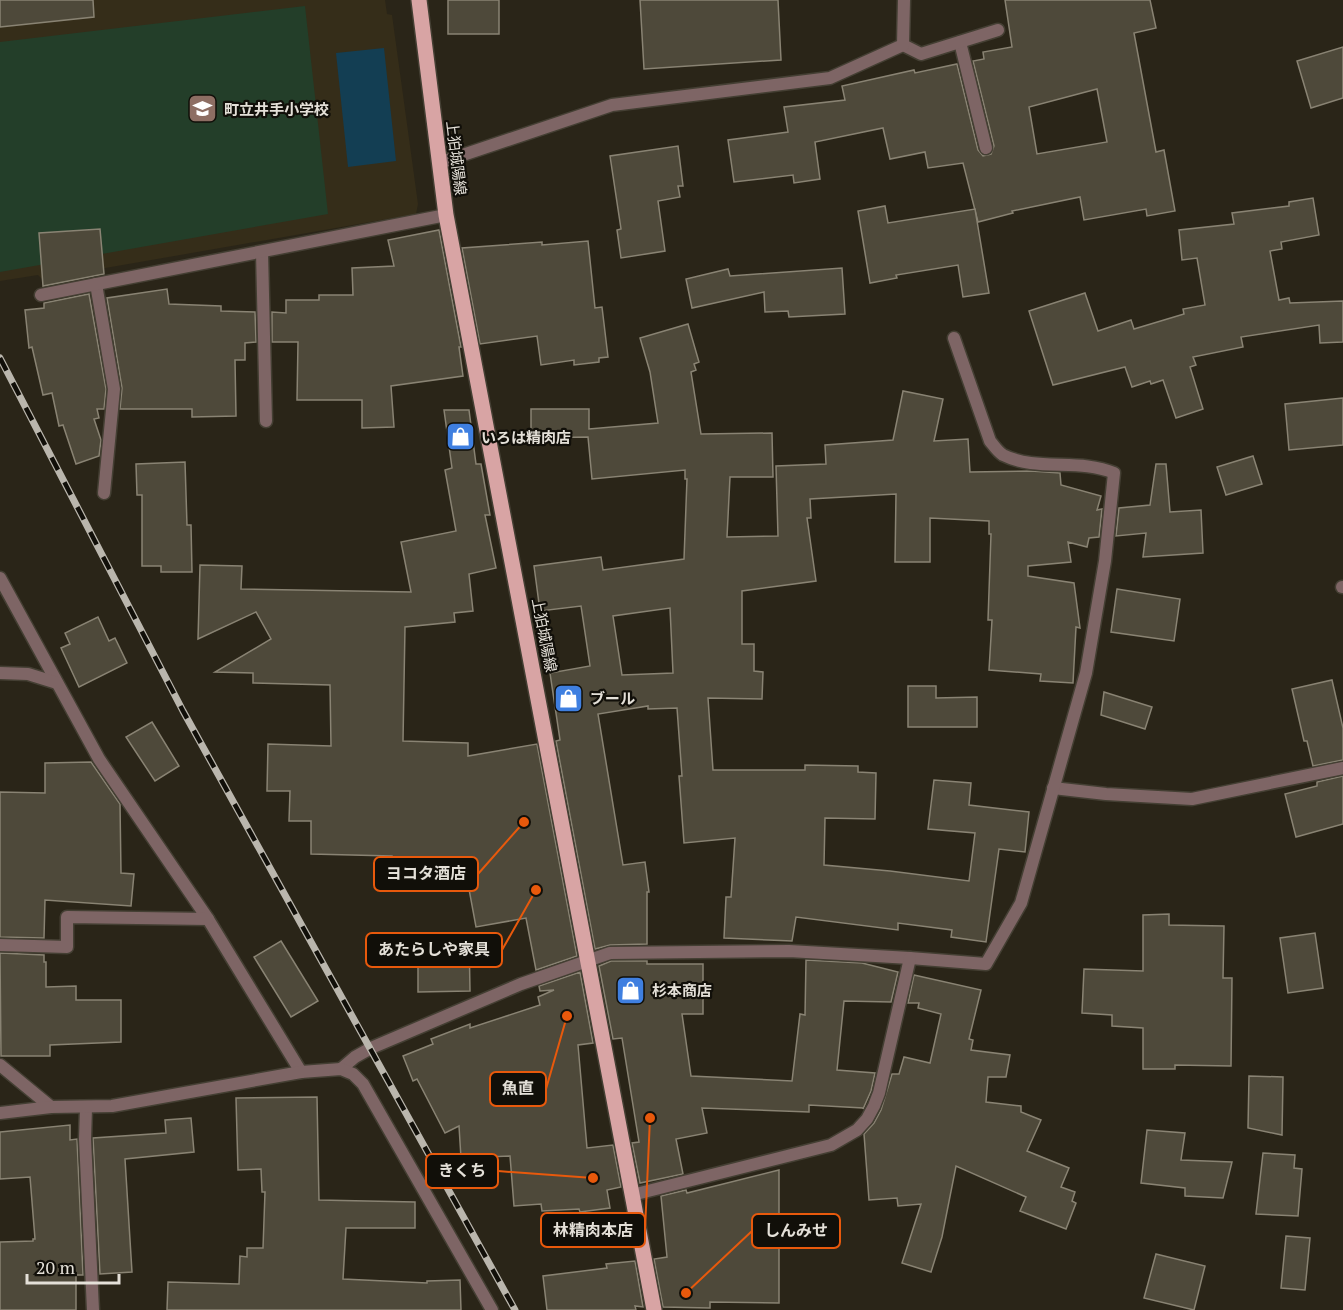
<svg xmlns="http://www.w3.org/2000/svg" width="1343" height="1310" font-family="'PT Serif','Noto Sans JP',serif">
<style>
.built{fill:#352d19}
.green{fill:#233e29}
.water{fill:#133e53}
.building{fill:#4e493a;stroke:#898373;stroke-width:1.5;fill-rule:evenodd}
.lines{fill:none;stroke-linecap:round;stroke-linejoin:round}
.minor-casing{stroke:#443f33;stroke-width:15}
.primary-casing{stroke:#443f33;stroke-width:18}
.minor{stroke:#7e6565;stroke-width:12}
.primary{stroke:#d8a4a4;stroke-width:15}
.rail-casing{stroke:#bab6ad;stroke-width:7}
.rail{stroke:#110f09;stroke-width:4.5;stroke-dasharray:14;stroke-linecap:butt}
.labels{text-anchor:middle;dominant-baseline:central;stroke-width:4.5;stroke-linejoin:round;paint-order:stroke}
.poi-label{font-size:15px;font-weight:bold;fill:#e4e0d8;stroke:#110f09;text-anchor:start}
.street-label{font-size:15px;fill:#e4e0d8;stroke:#110f09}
.leader{fill:none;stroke:#e8590c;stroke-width:2}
.callout-dot{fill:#e8590c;stroke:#110f09;stroke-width:2}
.callout{fill:#110f09;stroke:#e8590c;stroke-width:2}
.callout-label{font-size:16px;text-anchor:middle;font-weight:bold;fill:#e4e0d8}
</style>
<rect width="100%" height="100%" fill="#2a2518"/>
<polygon class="built" points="0,0 385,0 387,14 392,15 418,204 416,214 42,279 38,275 0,281"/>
<polygon class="green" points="305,6 328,214 0,272 0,42"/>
<polygon class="water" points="384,48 396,161 348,167 336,53"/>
<g class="building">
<polygon points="0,0 93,0 94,17 0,27"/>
<rect x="448" y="0" width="51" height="34"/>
<polygon points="640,0 778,0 781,60 644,69"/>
<path d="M1005,0H1150L1156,28L1134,33L1156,152L1164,150L1175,211L1147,216L1146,209L1084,220L1080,197L1012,211L1013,213L978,222L963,163L928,168L925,152L890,159L883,128L815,142L820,179L794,183L793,175L734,182L728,140L788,132L784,107L845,100L842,86L914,70L915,73L957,64L978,150L983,156L991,154L994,146L973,61L984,59L983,52L1012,47ZM1097,89L1107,142L1037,154L1029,107Z"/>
<polygon points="1343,47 1343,98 1311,108 1297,61"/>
<polygon points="678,146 683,186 678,186 680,197 658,201 665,251 621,258 617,230 621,229 610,156"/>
<polygon points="1313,198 1319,235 1281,242 1282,249 1270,251 1279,300 1289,298 1290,303 1343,301 1343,342 1320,343 1319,325 1241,337 1243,347 1193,357 1196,365 1190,367 1203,409 1176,418 1163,380 1151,384 1150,381 1132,387 1125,367 1053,385 1029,311 1085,293 1098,331 1131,320 1134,329 1184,314 1183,309 1205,305 1197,258 1182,260 1179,230 1234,224 1232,213 1289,206 1289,202"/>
<polygon points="885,206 888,223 975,209 989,293 963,297 958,265 896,275 897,278 870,283 858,211"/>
<polygon points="100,229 104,274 43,286 39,233"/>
<polygon points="439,230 461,347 459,347 463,376 391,386 394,427 362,428 362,400 297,400 298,342 272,342 272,312 286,313 286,300 319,300 319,295 353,295 352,268 394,266 388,240"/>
<polygon points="588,241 595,308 602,307 608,357 599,358 599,362 574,365 574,360 541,365 537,336 480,344 462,248 542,242 542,245"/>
<polygon points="842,268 845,314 789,317 788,311 765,312 764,292 692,308 686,279 728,269 730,276"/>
<polygon points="167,289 169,304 221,306 221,311 255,312 256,342 245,343 245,360 235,360 236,416 192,417 192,409 120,409 122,388 107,298"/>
<polygon points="89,294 106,389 104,409 97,409 99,418 94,419 101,440 99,456 76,464 63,425 59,426 52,393 43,395 32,347 29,348 25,310 44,308 44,303"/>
<path d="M688,324L699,362L694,364L696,370L691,372L701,434L772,433L773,477H730L727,537L778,536L776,466L826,464L825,445L893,440L903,391L943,399L934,441L968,439L970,472L1031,471L1060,473L1061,485L1101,496L1097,510L1102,509L1099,537L1089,538L1087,547L1068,542L1071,562L1028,566V576L1074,583L1080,628L1076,627L1073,683L1040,681L1041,674L989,670L992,620H988L991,534H989V521L930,518V562H895L896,494L810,499L811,518H807L816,581L742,591V644H754V671L763,672L762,699L708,698L713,770H805V765L858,766V772L876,773L875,819L825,818L824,865L890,871L969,881L975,833L928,829L934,780L971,783L969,805L1029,812L1025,852L999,849L986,942L951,937L952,930L898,923V930L796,917L792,941L724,938L726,897H731L735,838L684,843L679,776H682L677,708L648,709V706L598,714L623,865L645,862L649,892H647V944L610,945L595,949L556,741L560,740L550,673L590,666L581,606L540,611L534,566L601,557L603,570L684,559L687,479H685V470L592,479L588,437L531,438V409H589V429L658,423L650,372L640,338ZM670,608L673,673L622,675L613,616Z"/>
<polygon points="1343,398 1343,445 1289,450 1285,404"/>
<polygon points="444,410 469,410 476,464 481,464 490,515 485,515 496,568 469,574 473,611 454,613 455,622 405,627 403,741 468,743 468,756 537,744 577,956 536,970 526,918 476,927 466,873 466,860 392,858 392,856 311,854 311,821 289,821 290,791 267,791 268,744 331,746 330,685 253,683 253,673 215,672 271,639 256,612 198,639 200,565 242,566 241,589 411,592 401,542 456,531 445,470 452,468"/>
<polygon points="1253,456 1262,484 1226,495 1217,467"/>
<polygon points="185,462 187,525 191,525 192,572 161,572 161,566 142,566 142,495 137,495 136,464"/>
<polygon points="1156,464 1166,464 1170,512 1201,510 1203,553 1143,557 1146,533 1116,536 1119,508 1150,505"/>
<polygon points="1117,589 1180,599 1174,641 1111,632"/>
<polygon points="98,617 109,641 115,638 127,663 79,687 61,648 70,644 65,633"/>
<polygon points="1332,680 1343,728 1343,760 1313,766 1307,741 1304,741 1292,689"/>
<polygon points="908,686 936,686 936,698 977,697 977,727 908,727"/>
<polygon points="1104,692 1152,707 1145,729 1101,715"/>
<polygon points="152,722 179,766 155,781 126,737"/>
<polygon points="91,762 120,804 121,873 134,874 131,906 45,900 44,938 0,937 0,792 45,793 45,763"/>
<polygon points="1343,776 1343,824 1296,837 1285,794 1317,786 1317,782"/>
<polygon points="1169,914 1169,925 1224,926 1223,978 1232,978 1231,1066 1175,1065 1175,1069 1143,1069 1143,1028 1112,1026 1112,1015 1082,1013 1084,969 1143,971 1143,915"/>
<polygon points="1315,933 1323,988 1288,993 1280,938"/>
<polygon points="469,935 470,991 418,992 418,963 404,963 404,936"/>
<polygon points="281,941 318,1001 291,1017 254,957"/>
<polygon points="0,953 44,955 44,962 46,962 46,987 76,986 76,1000 121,1000 121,1042 50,1045 50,1056 1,1056"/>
<polygon points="806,960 862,963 898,972 891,1002 844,1001 837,1070 875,1073 871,1091 863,1109 863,1108 809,1105 809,1112 702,1108 707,1133 676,1139 683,1174 640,1183 632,1143 639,1142 622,1038 613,1039 599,966 611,961 647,961 647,964 703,964 703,1014 682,1014 691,1076 792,1081 800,1014 805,1015"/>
<polygon points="580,972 593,1043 578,1045 587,1148 613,1145 621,1187 607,1190 610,1208 580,1212 579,1209 542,1211 541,1204 514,1206 510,1156 461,1158 459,1126 445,1133 417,1079 413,1081 403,1056 433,1044 431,1039 470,1024 470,1028 540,1005 538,997 554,990 540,991 539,986"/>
<polygon points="914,975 981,990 969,1039 973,1040 971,1050 1010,1055 1006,1077 988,1077 986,1102 1021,1106 1021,1112 1041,1120 1027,1151 1069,1168 1061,1187 1075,1192 1072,1201 1076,1203 1066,1229 1020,1211 1026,1197 956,1166 942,1237 931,1272 902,1263 921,1204 898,1206 897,1198 869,1200 864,1134 874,1123 881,1110 892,1074 899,1074 904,1057 930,1063 941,1014 918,1008 919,1003 908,1003"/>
<polygon points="1249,1076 1283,1077 1282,1135 1248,1128"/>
<polygon points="317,1097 319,1200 415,1202 415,1228 346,1228 343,1279 427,1283 427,1281 460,1280 461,1310 167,1310 168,1282 239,1284 240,1256 247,1257 247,1248 263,1248 265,1192 262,1192 261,1169 238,1170 236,1098"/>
<polygon points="191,1118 194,1152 125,1159 132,1272 100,1274 93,1138 166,1133 165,1120"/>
<polygon points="70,1125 70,1140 77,1139 83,1275 76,1275 76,1310 0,1310 0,1242 33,1241 33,1239 35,1239 30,1177 0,1179 0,1132"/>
<polygon points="1147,1130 1185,1133 1181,1160 1232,1162 1223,1198 1185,1196 1185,1188 1141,1183"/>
<polygon points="1263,1153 1295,1155 1294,1168 1302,1169 1298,1216 1256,1214"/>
<polygon points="779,1170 779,1303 710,1302 710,1308 663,1307 654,1259 667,1257 661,1196 686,1190 687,1193"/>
<polygon points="1286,1236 1310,1238 1305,1290 1281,1288"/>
<polygon points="1156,1254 1205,1266 1194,1310 1144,1298"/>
<polygon points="635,1261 643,1307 635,1306 636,1310 547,1310 543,1276 607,1268 606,1264"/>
</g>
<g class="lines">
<defs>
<g id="minor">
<polyline points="960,42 986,148"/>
<polyline points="903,45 921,54 998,30"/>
<polyline points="439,163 612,105 830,78 903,45 904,0"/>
<polyline points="262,252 266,421"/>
<polyline points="96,284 114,389 104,493"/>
<polyline points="41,295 446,215"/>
<polyline points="0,578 99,759 208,919 301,1072"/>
<polyline points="1342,587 1343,587"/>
<polyline points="0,673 28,674 57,683"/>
<polyline points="1053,788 1106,794 1192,799 1343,768"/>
<polyline points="0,945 67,947 67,917 208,919"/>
<polyline points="0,1065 51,1107"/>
<path d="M341,1069L355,1057L371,1048L521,984L610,953L789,951L910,958L986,964L1021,903L1086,673L1105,561L1114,473C1079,458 1037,472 1003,455C998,452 994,446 990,441L954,338"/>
<polyline points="86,1108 85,1139 93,1310"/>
<polyline points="0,1113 51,1107 112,1106 301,1072 341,1069 353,1074 363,1084 492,1310"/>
<polyline points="632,1195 831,1145 857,1130 867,1119 874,1106 879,1093 910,958"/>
</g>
<polyline id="primary" points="419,0 446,215 654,1310"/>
</defs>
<use href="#minor" class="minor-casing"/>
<use href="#primary" class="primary-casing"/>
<use href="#minor" class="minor"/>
<use href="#primary" class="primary"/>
<defs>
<polyline id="rail" points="0,358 183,711 515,1310"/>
</defs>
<use href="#rail" class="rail-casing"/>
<use href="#rail" class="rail"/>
</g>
<defs>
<symbol id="school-square" viewBox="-11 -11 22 22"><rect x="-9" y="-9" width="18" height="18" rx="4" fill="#8d6e63" stroke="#110f09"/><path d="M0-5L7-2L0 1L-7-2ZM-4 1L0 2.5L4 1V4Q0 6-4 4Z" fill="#fff"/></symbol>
<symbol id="shop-square" viewBox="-11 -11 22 22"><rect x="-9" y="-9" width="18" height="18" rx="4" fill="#3f7fe0" stroke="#110f09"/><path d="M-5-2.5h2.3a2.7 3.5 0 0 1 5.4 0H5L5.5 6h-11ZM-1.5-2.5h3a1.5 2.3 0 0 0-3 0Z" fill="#fff"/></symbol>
</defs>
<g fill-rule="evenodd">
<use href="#school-square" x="186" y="92" width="33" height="33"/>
<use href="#shop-square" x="444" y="420" width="33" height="33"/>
<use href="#shop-square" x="552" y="682" width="33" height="33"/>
<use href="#shop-square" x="614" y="974" width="33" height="33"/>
</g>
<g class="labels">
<g class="poi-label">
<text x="224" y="109">町立井手小学校</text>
<text x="481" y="437">いろは精肉店</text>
<text x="590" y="698">ブール</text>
<text x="652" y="990">杉本商店</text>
</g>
<g class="street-label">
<text transform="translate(457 158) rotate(83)">上狛城陽線</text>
<text transform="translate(545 635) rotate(79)">上狛城陽線</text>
</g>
</g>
<path class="leader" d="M524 822L478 874M536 890L502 950M567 1016L546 1089M593 1178L498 1171M650 1118L645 1230M686 1293L752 1231"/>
<g class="callout-dot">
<circle cx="524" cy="822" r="6"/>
<circle cx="536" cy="890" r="6"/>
<circle cx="567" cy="1016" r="6"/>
<circle cx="593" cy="1178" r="6"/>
<circle cx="650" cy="1118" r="6"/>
<circle cx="686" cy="1293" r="6"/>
</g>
<g class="callout">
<rect x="374" y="857" width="104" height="34" rx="6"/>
<rect x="366" y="933" width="136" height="34" rx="6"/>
<rect x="490" y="1072" width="56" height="34" rx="6"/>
<rect x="426" y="1154" width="72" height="34" rx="6"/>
<rect x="541" y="1213" width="104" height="34" rx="6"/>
<rect x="752" y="1214" width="88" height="34" rx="6"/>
</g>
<g class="callout-label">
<text x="426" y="879">ヨコタ酒店</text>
<text x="434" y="955">あたらしや家具</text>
<text x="518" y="1094">魚直</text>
<text x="462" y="1176">きくち</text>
<text x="593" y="1236">林精肉本店</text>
<text x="796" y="1236">しんみせ</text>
</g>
<path d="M27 1274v9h92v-9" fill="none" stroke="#e4e0d8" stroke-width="3"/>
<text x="36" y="1274" font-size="18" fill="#e4e0d8" stroke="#110f09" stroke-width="4.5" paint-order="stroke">20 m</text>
</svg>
